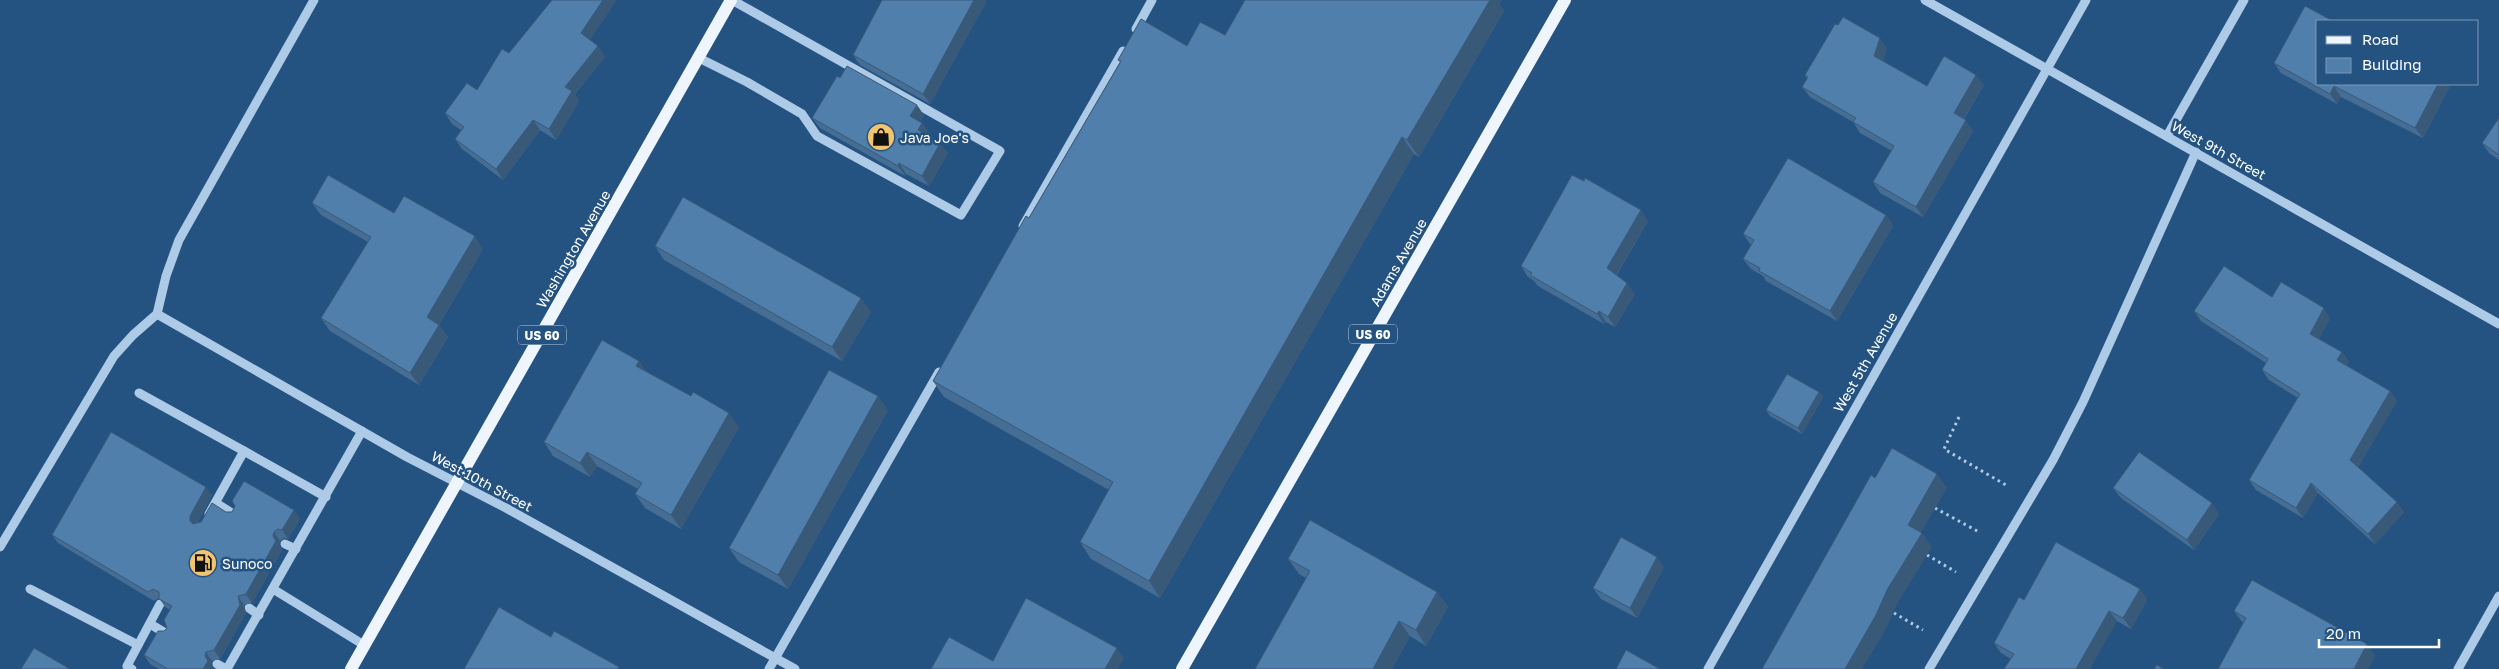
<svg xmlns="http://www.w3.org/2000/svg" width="2499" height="669" font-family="'Golos Text',sans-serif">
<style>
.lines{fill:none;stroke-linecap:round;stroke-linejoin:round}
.path{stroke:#adcae7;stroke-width:3;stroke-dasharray:2.5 4;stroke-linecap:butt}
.minor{stroke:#adcae7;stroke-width:9}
.major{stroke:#eef5fd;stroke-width:12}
.wall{fill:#466d94}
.shaded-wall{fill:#395978}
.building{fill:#517fac;stroke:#395978}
.labels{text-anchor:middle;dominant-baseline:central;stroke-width:5;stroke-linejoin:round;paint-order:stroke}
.shield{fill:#245382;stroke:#bdcbda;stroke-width:1}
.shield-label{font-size:12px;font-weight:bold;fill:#fff}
.poi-label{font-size:14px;fill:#fff;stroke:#245382;text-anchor:start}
.street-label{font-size:14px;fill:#fff;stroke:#245382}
</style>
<rect width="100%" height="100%" fill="#245382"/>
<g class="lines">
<g class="path">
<polyline points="1959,417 1944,449 2006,485"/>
<polyline points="1935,508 1979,532"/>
<polyline points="1927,555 1956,572"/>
<polyline points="1894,613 1923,630"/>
</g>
<g class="minor">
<polyline points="1925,0 2499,324"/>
<polyline points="1136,29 1152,0"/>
<polyline points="699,58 747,82 802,114 817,136 961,215 1000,151 732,0"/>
<polyline points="2167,136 2244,0"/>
<polyline points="1023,226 1123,51"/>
<polyline points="157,314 407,457 506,508 795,669"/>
<polyline points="139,393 244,451"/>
<polyline points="216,503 235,515"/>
<polyline points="209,514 244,451 326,497"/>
<polyline points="285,544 296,549"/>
<polyline points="0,547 114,356 133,335 157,314 166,276 179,240 314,0"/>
<polyline points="30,589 138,645"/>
<polyline points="273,589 364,645"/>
<polyline points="249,608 259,615"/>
<polyline points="150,624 167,634"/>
<polyline points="217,664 226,669"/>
<polyline points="132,669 127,666 160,604"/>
<polyline points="227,669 362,431"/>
<polyline points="769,669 939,372"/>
<polyline points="1708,669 2086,0"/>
<polyline points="1929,669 2053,460 2083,402 2196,152"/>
<polyline points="2458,669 2499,596"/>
</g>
<g class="major">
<polyline points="351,669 731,0"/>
<polyline points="1182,669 1565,0"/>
</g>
</g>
<g class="wall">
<polygon points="882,0 984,0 986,2 930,104 860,65 853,55"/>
<polygon points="1499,4 1504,11 1419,157 1414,154 1160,598 1091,559 1080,542 1109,490 944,397 933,381 1120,62 1118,60 1187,46 1225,35"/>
<polygon points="1838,25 1887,49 1883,61 1927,86 1984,85 1964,119 1973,131 1923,217 1880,193 1873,182 1892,151 1860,133 1853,122 1810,97 1802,87 1807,79 1805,75"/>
<polygon points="590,40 598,46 605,57 575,94 579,101 556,140 540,130 503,180 462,149 455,139 461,130 452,124 445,113 477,90 509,53"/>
<polygon points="2274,63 2318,84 2451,84 2423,138 2341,97 2337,104 2281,73"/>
<polygon points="924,115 920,122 922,123 929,133 928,136 948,153 929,186 906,174 905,176 820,128 812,118"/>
<polygon points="2499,118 2499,160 2489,153 2482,143"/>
<polygon points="312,203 394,213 483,249 439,325 448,337 419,385 330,331 321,318 368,242 321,215"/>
<polygon points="1886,215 1893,226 1837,321 1766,281 1763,276 1751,269 1743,259 1751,245 1743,234"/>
<polygon points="1648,221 1617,275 1635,294 1615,327 1606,322 1604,324 1538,286 1533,280 1528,277 1521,266"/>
<polygon points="655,246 871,312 842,361 664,260"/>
<polygon points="2272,297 2330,318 2319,339 2342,352 2349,362 2346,365 2390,391 2397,401 2358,467 2404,512 2375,544 2318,493 2303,518 2256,490 2249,480 2298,398 2269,380 2262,370 2266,363 2201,321 2194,311"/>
<polygon points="639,361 646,372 739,427 681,529 645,508 635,494 638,489 597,466 590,477 553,456 544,442"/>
<polygon points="1819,392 1823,397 1802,434 1770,416 1766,410"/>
<polygon points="888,410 788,589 739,562 729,548"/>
<polygon points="2113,488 2219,514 2194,550 2121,498"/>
<polygon points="212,495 197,523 226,512 294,510 300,519 288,539 284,538 280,541 279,545 282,550 252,603 244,605 246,613 220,659 212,661 211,665 214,669 159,669 150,664 144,655 167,628 170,610 165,607 159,598 154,601 58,543 52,535"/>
<polygon points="1288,559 1437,592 1448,607 1426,646 1410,636 1392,669 1255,669 1306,578 1299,574"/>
<polygon points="1664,567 1637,618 1601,599 1593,588"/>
<polygon points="2140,589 2147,600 2131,629 2117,621 2011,659 2001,653 1994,643 2024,600"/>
<polygon points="2234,611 2367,644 2375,656 2368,669 2218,669 2243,623"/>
</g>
<g class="shaded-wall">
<polygon points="603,0 617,0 588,43 581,33"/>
<polygon points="974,0 984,0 986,2 930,104 923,94"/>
<polygon points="1490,0 1502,0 1499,4 1504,11 1419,157 1407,140"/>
<polygon points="1880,38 1887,49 1881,66 1874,56"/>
<polygon points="598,46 605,57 575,94 579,101 556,140 549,129 565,87"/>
<polygon points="1976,75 1984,85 1961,123 1954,113"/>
<polygon points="2438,84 2451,84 2423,138 2415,128"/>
<polygon points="2334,86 2341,97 2337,104 2330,94"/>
<polygon points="917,105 924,115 918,127 910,116"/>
<polygon points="533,120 540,130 503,180 496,169"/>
<polygon points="1966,120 1973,131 1923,217 1916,207"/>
<polygon points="922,123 929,133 925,141 918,130"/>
<polygon points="1402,137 1414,154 1160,598 1149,581"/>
<polygon points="940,143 948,153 929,186 922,176"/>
<polygon points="899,163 906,174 905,176 898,166"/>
<polygon points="1641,210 1648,221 1614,279 1607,268"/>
<polygon points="1886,215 1893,226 1837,321 1830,311"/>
<polygon points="475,236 483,249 437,328 439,325 448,337 419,385 410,373 427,317"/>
<polygon points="1627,283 1635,294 1615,327 1608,317"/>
<polygon points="861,298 871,312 842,361 832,347"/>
<polygon points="2324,308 2330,318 2317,344 2310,334"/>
<polygon points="1599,311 1606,322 1604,324 1597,314"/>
<polygon points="2342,352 2349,362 2344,370 2337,360"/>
<polygon points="639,361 649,375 636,366"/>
<polygon points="2390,391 2397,401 2357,470 2350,460"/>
<polygon points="1819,392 1823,397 1802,434 1798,428"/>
<polygon points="878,396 888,410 788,589 778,575"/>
<polygon points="729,413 739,427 681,529 671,515"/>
<polygon points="587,452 597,466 590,477 580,463"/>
<polygon points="1937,474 1947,488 1917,539 1908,525"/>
<polygon points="2311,483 2318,493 2303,518 2296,508"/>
<polygon points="206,487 212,495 196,524 196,530 190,521 190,516"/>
<polygon points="2397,502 2404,512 2375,544 2368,534"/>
<polygon points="2212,503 2219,514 2194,550 2187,540"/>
<polygon points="294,510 300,519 288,539 282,530"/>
<polygon points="274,532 280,541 279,545 282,550 252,603 246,594 273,536"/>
<polygon points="1922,533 1932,547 1897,604 1886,629 1862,669 1845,669 1887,590"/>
<polygon points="1657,557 1664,567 1637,618 1630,608"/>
<polygon points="2140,589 2147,600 2131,629 2123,618"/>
<polygon points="1437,592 1448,607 1426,646 1416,630"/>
<polygon points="238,596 244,605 246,613 220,659 214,650"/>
<polygon points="2109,611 2117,621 2090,669 2076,669"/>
<polygon points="1399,621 1410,636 1392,669 1373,669"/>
<polygon points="2367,644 2375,656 2368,669 2354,669"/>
<polygon points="1117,648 1124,658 1118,669 1105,669"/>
<polygon points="206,652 212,661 211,665 214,669 203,669"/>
</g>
<g class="building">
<polygon points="552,0 603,0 581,33 598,46 565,87 572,91 549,129 533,120 496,169 455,139 464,127 445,113 467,83 477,90 502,49 509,53"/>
<polygon points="882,0 974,0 923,94 853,55"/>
<polygon points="1245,0 1490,0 1407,140 1402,137 1149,581 1080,542 1113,482 933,381 1026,216 1029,218 1121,61 1118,60 1141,19 1187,46 1200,22 1225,35"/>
<polygon points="2305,6 2333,21 2318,21 2318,84 2438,84 2415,128 2334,86 2330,94 2274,63"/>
<polygon points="1843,17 1880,38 1874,56 1927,86 1944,56 1976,75 1954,113 1966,120 1916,207 1873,182 1894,146 1853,122 1856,118 1802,87 1808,77 1805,75 1835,24 1838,25"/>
<polygon points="847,66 917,105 910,116 922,123 918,130 940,143 922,176 899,163 898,166 812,118 837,76 840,78"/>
<polygon points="2499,118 2499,155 2482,143"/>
<polygon points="1788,158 1886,215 1830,311 1759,271 1760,268 1743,259 1754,240 1743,234"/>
<polygon points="328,175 394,213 404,196 475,236 427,317 439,325 410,373 321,318 371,237 312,203"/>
<polygon points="1572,175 1584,181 1585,178 1641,210 1607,268 1627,283 1608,317 1599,311 1597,314 1530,275 1532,273 1521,266"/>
<polygon points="683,197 861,298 832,347 655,246"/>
<polygon points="2224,266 2272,297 2281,282 2324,308 2310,334 2342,352 2337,360 2390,391 2350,460 2397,502 2368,534 2311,483 2296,508 2249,480 2300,394 2262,370 2268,359 2194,311"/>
<polygon points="602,340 639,361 636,366 691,396 693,392 729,413 671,515 635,494 642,483 587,452 580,463 544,442"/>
<polygon points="829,370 878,396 778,575 729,548"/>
<polygon points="1787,374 1819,392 1798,428 1766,410"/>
<polygon points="111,432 206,487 190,516 190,521 193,524 201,522 212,503 226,512 232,512 235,506 232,501 244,481 294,510 282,530 278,529 274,532 273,536 276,541 246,594 238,596 240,605 214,650 206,652 205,656 208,661 203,669 168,669 144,655 158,631 164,631 167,628 164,620 172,606 159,599 159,592 153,589 148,592 52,535"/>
<polygon points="1892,448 1937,474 1908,525 1922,533 1887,590 1876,615 1845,669 1762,669 1871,475 1875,478"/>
<polygon points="2139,452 2212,503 2187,540 2113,488"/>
<polygon points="1310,520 1437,592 1416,630 1399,621 1373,669 1255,669 1310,571 1288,559"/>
<polygon points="1621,537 1657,557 1630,608 1593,588"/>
<polygon points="2056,542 2140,589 2123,618 2109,611 2076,669 2004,669 2014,654 1994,643 2019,597 2024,600"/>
<polygon points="2252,580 2367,644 2354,669 2218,669 2246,618 2234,611"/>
<polygon points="1026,598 1117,648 1105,669 931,669 949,637 993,661"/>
<polygon points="499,607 551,637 554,631 619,667 618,669 464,669"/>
<polygon points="34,648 70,669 21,669"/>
<polygon points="1626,650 1660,669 1616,669"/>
<polygon points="2157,665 2164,669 2154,669"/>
</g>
<defs>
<symbol id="shop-disc" viewBox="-11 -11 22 22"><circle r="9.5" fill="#f1c570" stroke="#245382"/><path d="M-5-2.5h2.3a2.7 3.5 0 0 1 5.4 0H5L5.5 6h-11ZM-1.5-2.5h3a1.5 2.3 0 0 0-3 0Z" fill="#111"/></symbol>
<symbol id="fuel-disc" viewBox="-11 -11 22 22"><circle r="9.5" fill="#f1c570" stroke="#245382"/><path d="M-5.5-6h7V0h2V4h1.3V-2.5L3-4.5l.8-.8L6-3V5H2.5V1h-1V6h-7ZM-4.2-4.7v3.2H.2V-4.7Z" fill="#111"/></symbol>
</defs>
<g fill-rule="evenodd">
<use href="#shop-disc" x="865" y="121" width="32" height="32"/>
<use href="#fuel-disc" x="187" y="547" width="32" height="32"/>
</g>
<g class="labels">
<g class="shield">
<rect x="1349" y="324.5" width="48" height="19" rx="4"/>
<rect x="518" y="325.5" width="48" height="19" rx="4"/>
</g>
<g class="shield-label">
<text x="1373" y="334">US 60</text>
<text x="542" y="335">US 60</text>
</g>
<g class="poi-label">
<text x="900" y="137">Java Joe's</text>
<text x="222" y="563">Sunoco</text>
</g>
<g class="street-label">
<text transform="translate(2219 150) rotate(29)">West 9th Street</text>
<text transform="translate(573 249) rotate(-60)">Washington Avenue</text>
<text transform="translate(1398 262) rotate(-60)">Adams Avenue</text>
<text transform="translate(1865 362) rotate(-60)">West 5th Avenue</text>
<text transform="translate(482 481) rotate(28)">West 10th Street</text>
</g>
</g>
<rect x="2316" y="20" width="162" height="65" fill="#245382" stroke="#7c98b4"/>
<rect x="2326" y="36" width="25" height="8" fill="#eef5fd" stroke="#7c98b4"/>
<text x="2362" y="45" font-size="15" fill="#ffffff">Road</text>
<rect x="2326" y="58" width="25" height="15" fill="#517fac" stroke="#7c98b4"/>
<text x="2362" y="70" font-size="15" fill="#ffffff">Building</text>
<path d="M2319 639v8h120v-8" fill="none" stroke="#ffffff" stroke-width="2.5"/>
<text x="2326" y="639" font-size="15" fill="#ffffff" stroke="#245382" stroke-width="4" paint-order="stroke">20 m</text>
</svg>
